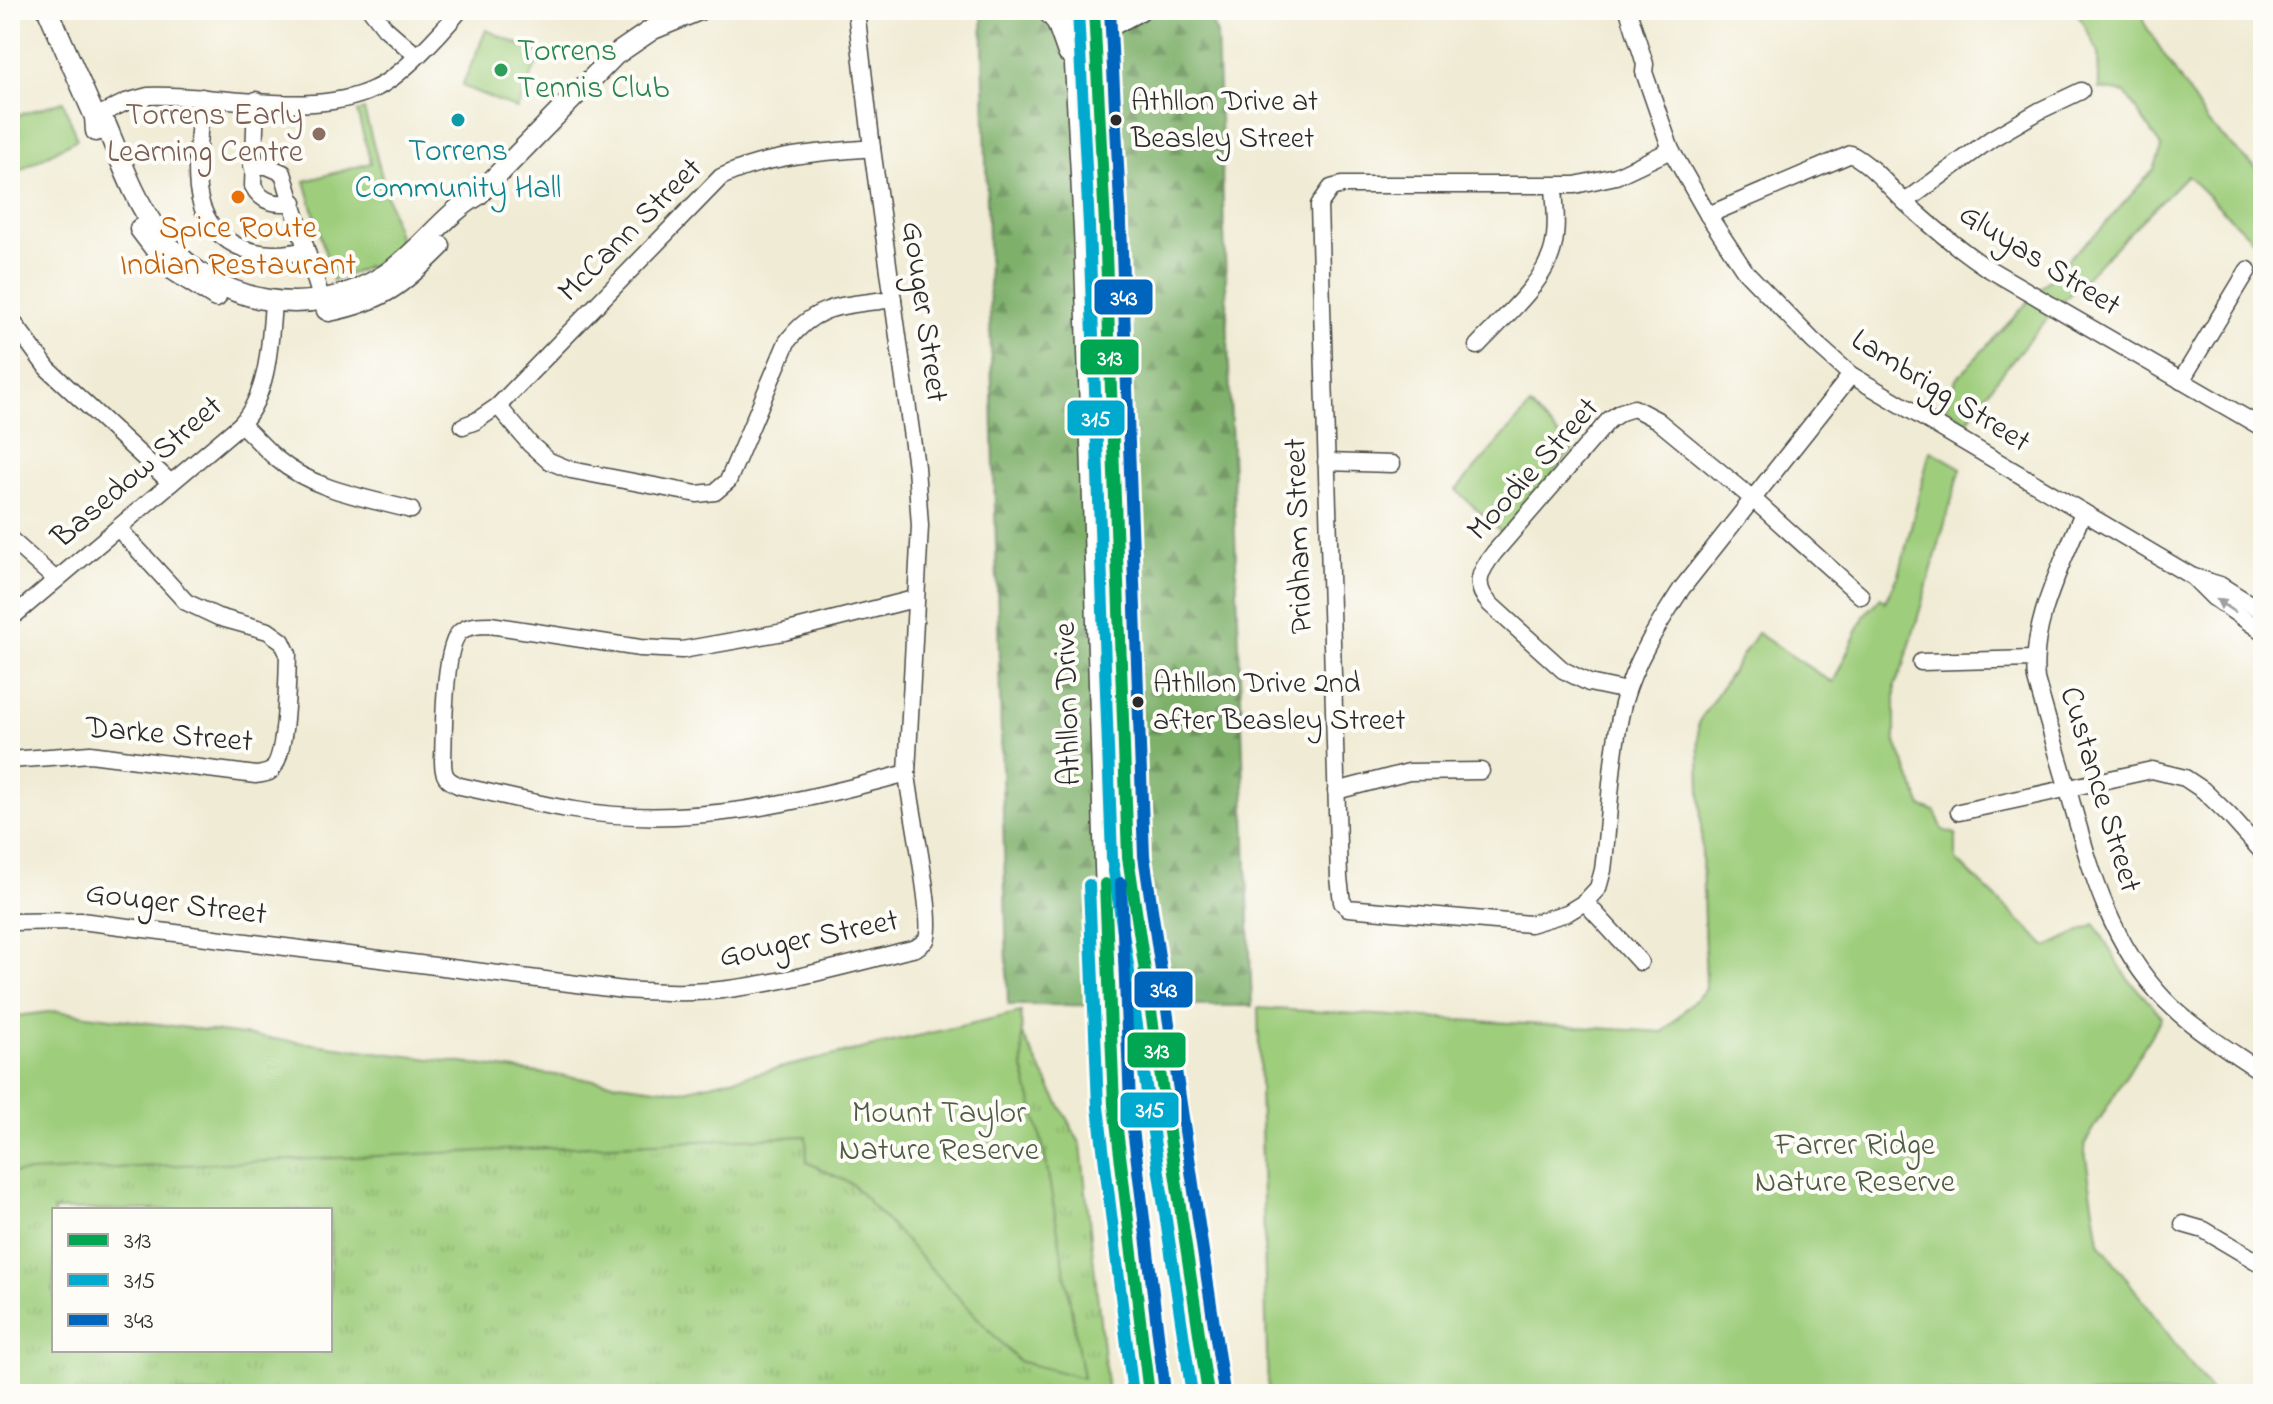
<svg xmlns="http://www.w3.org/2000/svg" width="2273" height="1404" font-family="'Indie Flower',sans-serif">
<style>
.grass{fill:url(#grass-tufts);stroke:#647c53;stroke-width:2;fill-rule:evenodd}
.forest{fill:url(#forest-firs);stroke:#546e4b;stroke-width:2}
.park{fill:#9ecd7b;stroke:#647c53;stroke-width:2}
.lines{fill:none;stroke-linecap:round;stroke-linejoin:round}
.minor-casing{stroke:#494844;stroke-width:19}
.major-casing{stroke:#494844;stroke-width:23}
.minor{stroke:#fff;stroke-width:16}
.major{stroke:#fff;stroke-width:20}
.bus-1-casing{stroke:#fdfcf7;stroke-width:18}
.bus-2-casing{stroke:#fdfcf7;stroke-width:18}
.bus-3-casing{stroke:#fdfcf7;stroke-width:18}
.bus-1{stroke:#00a651;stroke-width:12}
.bus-2{stroke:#00a9ce;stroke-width:12}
.bus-3{stroke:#0065bd;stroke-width:12}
.oneway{fill:#a0a0a0}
.leisure-dot{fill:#2e9e5b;stroke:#fdfcf7;stroke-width:3}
.culture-dot{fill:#0f9aa8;stroke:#fdfcf7;stroke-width:3}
.bus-dot{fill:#2b2b2b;stroke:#fdfcf7;stroke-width:3}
.education-dot{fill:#8d6e63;stroke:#fdfcf7;stroke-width:3}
.food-dot{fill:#e8710a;stroke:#fdfcf7;stroke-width:3}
.labels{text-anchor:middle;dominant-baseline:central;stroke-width:8;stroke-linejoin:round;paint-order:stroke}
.bus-label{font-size:30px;fill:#2b2b2b;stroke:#fdfcf7;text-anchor:start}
.leisure-label{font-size:32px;fill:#27864d;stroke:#fdfcf7;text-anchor:start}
.education-label{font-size:32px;fill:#785e54;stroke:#fdfcf7;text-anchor:end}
.culture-label{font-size:32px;fill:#0d838f;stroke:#fdfcf7}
.food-label{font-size:32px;fill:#c56008;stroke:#fdfcf7}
.street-label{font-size:32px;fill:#2b2b2b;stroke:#fdfcf7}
.park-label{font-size:32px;fill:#4e5c43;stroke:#fdfcf7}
.line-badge{stroke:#fdfcf7;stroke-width:3}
.badge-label{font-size:22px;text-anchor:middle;font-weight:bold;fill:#fff}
</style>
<defs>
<pattern id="grass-tufts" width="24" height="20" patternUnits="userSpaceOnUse" patternTransform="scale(2)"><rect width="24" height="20" fill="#9ecd7b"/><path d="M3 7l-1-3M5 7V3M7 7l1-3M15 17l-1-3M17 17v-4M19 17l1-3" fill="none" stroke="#88b06a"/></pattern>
<pattern id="forest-firs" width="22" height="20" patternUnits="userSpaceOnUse" patternTransform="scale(2)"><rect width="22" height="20" fill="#7eb06b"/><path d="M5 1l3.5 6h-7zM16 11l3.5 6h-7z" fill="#678f58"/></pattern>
</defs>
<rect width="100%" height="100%" fill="#fdfcf7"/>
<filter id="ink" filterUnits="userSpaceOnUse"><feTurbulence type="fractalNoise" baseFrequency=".0125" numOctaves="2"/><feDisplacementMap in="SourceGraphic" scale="16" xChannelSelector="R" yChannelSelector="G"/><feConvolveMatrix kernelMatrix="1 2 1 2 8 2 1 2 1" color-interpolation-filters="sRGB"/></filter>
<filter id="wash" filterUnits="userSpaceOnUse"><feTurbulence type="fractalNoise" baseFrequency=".006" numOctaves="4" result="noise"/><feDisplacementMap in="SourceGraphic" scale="32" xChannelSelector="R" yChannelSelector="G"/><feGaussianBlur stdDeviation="1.8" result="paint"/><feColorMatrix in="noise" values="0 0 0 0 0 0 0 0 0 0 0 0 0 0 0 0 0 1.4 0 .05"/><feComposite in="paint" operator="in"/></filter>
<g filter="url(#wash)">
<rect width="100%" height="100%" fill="#f0ebd4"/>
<path class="grass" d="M1012,1015L1081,1145L1108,1394H10V1020L682,1093ZM54,1210H330V1350H54Z"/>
<polygon class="forest" points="982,10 1206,10 1217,34 1252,1006 1008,1005"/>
<g class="park">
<path d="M2076,10H2144V23L2208,123L2263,175V250L2187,175C2110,253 2028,329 1967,422L1945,406L1956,379L2072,255L2100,230L2154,169L2162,148L2125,93L2099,89L2098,52Z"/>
<polygon points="486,30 541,54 517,109 462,86"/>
<polygon points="63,101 77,139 10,176 10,118"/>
<polygon points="364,110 400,244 373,265 333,281 305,181 371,163 357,112"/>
<polygon points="1530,406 1573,450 1502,533 1456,490"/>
<polygon points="1930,450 1961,468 1904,665 1895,685 1895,740 1922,807 1935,811 1943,830 1956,834 1956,860 2047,947 2095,924 2125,975 2162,1017 2084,1145 2099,1242 2213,1394 1268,1394 1258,1008 1663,1032 1706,989 1698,723 1757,633 1833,683 1865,614 1881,597 1885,602 1899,575"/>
<polygon points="56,1011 680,1091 1021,1012 1023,1068 1044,1150 1083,1378 1018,1361 852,1184 807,1162 806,1136 10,1173 10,1017"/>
</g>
</g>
<g filter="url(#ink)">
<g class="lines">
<defs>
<g id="minor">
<polyline points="371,10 385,28 416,55"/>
<polyline points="1628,10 1645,64 1644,72 1671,150 1708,215 1745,271 1813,341 1851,375 2193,577 2214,598 2263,632"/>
<path d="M202,97C200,126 195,160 198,189C205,245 257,263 305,250"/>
<path d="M256,100L253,186C262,203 276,205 294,202"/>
<path d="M95,117L126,102L148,96C217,93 312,119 374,89C401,77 441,33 460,10"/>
<path d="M1671,150L1616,176L1575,185H1342L1331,188L1319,205L1339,878L1342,902L1348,908L1530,924L1567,913L1585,902L1598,888L1603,870C1610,815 1610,758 1623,704C1634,663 1659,623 1682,588L1851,375"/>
<polyline points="252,166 267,166 283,173 325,311"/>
<polyline points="1905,202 1991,139 2041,110 2081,91"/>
<path d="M1708,215L1851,154C1873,166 1888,186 1906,203C1931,226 1956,247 1984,266L2263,428"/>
<polyline points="10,318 48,369 171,483"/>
<path d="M1477,346C1502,319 1544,284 1553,248C1558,228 1555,206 1554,186"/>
<polyline points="2181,381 2248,270"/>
<path d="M498,406L530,444L549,461L571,470L697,494L715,492L728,481L787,342C816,302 847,306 893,299"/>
<path d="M241,424C253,435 264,448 277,459C313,490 367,498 411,510"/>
<path d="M463,426L476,421L498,406L721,177C769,154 820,153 872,148"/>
<polyline points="1326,462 1392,464"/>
<path d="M2083,512C2063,564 2030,622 2036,679C2047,719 2059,758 2070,797C2091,871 2110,943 2165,1000C2193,1029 2230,1050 2263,1073"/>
<polyline points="10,539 56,580"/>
<polyline points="2194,577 2220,585 2263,612"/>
<path d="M10,619L241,424C269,393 270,342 273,302"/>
<polyline points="1921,662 2034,659"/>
<path d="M1627,691L1589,683L1563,670L1490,604C1472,585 1480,571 1494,553L1609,420L1621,412L1634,408L1657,420L1753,499L1861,596"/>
<path d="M10,760L90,754L256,775C261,774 265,774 269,772C288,761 287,676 288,654L282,641L268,631L218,617L186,602L118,528"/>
<path d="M907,773C798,803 687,829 574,810C536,804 498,794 460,786C446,780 443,776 443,761C444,735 443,647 460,632C468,625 481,625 490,625L640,648L682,650L784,632L914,599"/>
<polyline points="1336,791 1409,772 1481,771"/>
<polyline points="1959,812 2152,770 2185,778 2203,790 2229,815 2263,853"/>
<polyline points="1585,902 1640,962"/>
<path d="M10,922L81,921L624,990C659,992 694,994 729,989C792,981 854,963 916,948C919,945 923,944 926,940C936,924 909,801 907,773L920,526L916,467L872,148L856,10"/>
<polyline points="2183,1224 2204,1230 2263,1265"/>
</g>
<g id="major">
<polyline points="48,10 95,117 96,131"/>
<polyline points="1047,10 1057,22 1068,53"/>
<polyline points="1072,10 1084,229 1112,1078 1149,1394"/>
<polyline points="1094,10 1105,225 1128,857 1208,1394"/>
<polyline points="1097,47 1108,27 1140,10"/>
<path d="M95,117L106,125C121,161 136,203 160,235C213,305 311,323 385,275C420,252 443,215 478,195L615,55L653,29L699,10"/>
<polyline points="140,229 169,267 216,297"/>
<path d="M329,311C383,300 402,284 440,246"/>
</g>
</defs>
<use href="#minor" class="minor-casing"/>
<use href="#major" class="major-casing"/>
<use href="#minor" class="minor"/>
<use href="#major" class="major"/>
<defs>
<g id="bus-1">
<polyline points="1094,10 1105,225 1128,857 1208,1394"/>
<polyline points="1105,884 1114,1105 1149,1394"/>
</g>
<g id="bus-2">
<polyline points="1078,11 1089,226 1112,858 1192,1394"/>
<polyline points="1089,885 1098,1107 1133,1394"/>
</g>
<g id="bus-3">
<polyline points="1110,10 1121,224 1144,856 1224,1392"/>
<polyline points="1121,883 1130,1104 1165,1392"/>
</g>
</defs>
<use href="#bus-1" class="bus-1-casing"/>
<use href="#bus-2" class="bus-2-casing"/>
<use href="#bus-3" class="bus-3-casing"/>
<use href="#bus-1" class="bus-1"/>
<use href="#bus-2" class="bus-2"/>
<use href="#bus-3" class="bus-3"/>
</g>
<defs><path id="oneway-solid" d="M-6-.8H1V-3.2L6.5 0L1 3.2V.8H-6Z" transform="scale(2)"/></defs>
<use class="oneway" href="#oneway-solid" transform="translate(2226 606) rotate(-146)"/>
</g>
<circle class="leisure-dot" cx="501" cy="70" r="8"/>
<circle class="culture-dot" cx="458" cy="120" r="8"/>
<g class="bus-dot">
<circle cx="1116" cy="120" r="7"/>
<circle cx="1138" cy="702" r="7"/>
</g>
<circle class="education-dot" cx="319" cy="134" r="8"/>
<circle class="food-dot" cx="238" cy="197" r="8"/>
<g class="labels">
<g class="bus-label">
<text x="1131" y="103">Athllon Drive at<tspan x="1131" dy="37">Beasley Street</tspan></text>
<text x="1153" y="685">Athllon Drive 2nd<tspan x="1153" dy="37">after Beasley Street</tspan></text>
</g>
<g class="leisure-label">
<text x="517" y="52">Torrens<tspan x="517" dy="37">Tennis Club</tspan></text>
</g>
<g class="education-label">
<text x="303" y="116">Torrens Early<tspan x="303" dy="37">Learning Centre</tspan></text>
</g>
<g class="culture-label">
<text x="458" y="152">Torrens<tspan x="458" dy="37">Community Hall</tspan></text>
</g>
<g class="food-label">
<text x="238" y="229">Spice Route<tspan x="238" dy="37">Indian Restaurant</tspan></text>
</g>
<g class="street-label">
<text transform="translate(631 231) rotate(-45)">McCann Street</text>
<text transform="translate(2039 261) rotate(32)">Gluyas Street</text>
<text transform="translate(923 312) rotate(82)">Gouger Street</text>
<text transform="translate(1940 392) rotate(32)">Lambrigg Street</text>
<text transform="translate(1534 470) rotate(-48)">Moodie Street</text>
<text transform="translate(138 473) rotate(-41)">Basedow Street</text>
<text transform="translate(1300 536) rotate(-92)">Pridham Street</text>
<text transform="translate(1069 704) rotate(-92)">Athllon Drive</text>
<text transform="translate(169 736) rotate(5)">Darke Street</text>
<text transform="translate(2099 790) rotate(73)">Custance Street</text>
<text transform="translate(176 905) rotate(7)">Gouger Street</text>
<text transform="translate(809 940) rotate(-12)">Gouger Street</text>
</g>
<g class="park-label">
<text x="939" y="1114">Mount Taylor<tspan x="939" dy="37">Nature Reserve</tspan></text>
<text x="1855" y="1146">Farrer Ridge<tspan x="1855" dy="37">Nature Reserve</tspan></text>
</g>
</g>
<g class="line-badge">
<rect x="1093" y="278" width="61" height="38" rx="8" fill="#0065bd"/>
<rect x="1079" y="338" width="61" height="38" rx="8" fill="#00a651"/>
<rect x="1066" y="399" width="60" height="38" rx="8" fill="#00a9ce"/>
<rect x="1133" y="970" width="61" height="39" rx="8" fill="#0065bd"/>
<rect x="1126" y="1031" width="61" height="38" rx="8" fill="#00a651"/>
<rect x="1119" y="1091" width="61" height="38" rx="8" fill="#00a9ce"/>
</g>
<g class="badge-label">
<text x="1124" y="305">343</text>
<text x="1110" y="365">313</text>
<text x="1096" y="426">315</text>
<text x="1164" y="997">343</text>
<text x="1157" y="1058">313</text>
<text x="1150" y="1117">315</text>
</g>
<rect width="2273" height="1404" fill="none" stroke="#fdfcf7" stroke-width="40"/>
<rect x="52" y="1208" width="280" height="144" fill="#fdfcf7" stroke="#a9a8a5" stroke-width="2"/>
<rect x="68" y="1234" width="40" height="12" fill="#00a651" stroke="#a9a8a5" stroke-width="2"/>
<text x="124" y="1248" font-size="24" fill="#2b2b2b">313</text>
<rect x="68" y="1274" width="40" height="12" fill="#00a9ce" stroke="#a9a8a5" stroke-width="2"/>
<text x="124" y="1288" font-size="24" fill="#2b2b2b">315</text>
<rect x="68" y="1314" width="40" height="12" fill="#0065bd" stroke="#a9a8a5" stroke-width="2"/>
<text x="124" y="1328" font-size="24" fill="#2b2b2b">343</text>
</svg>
